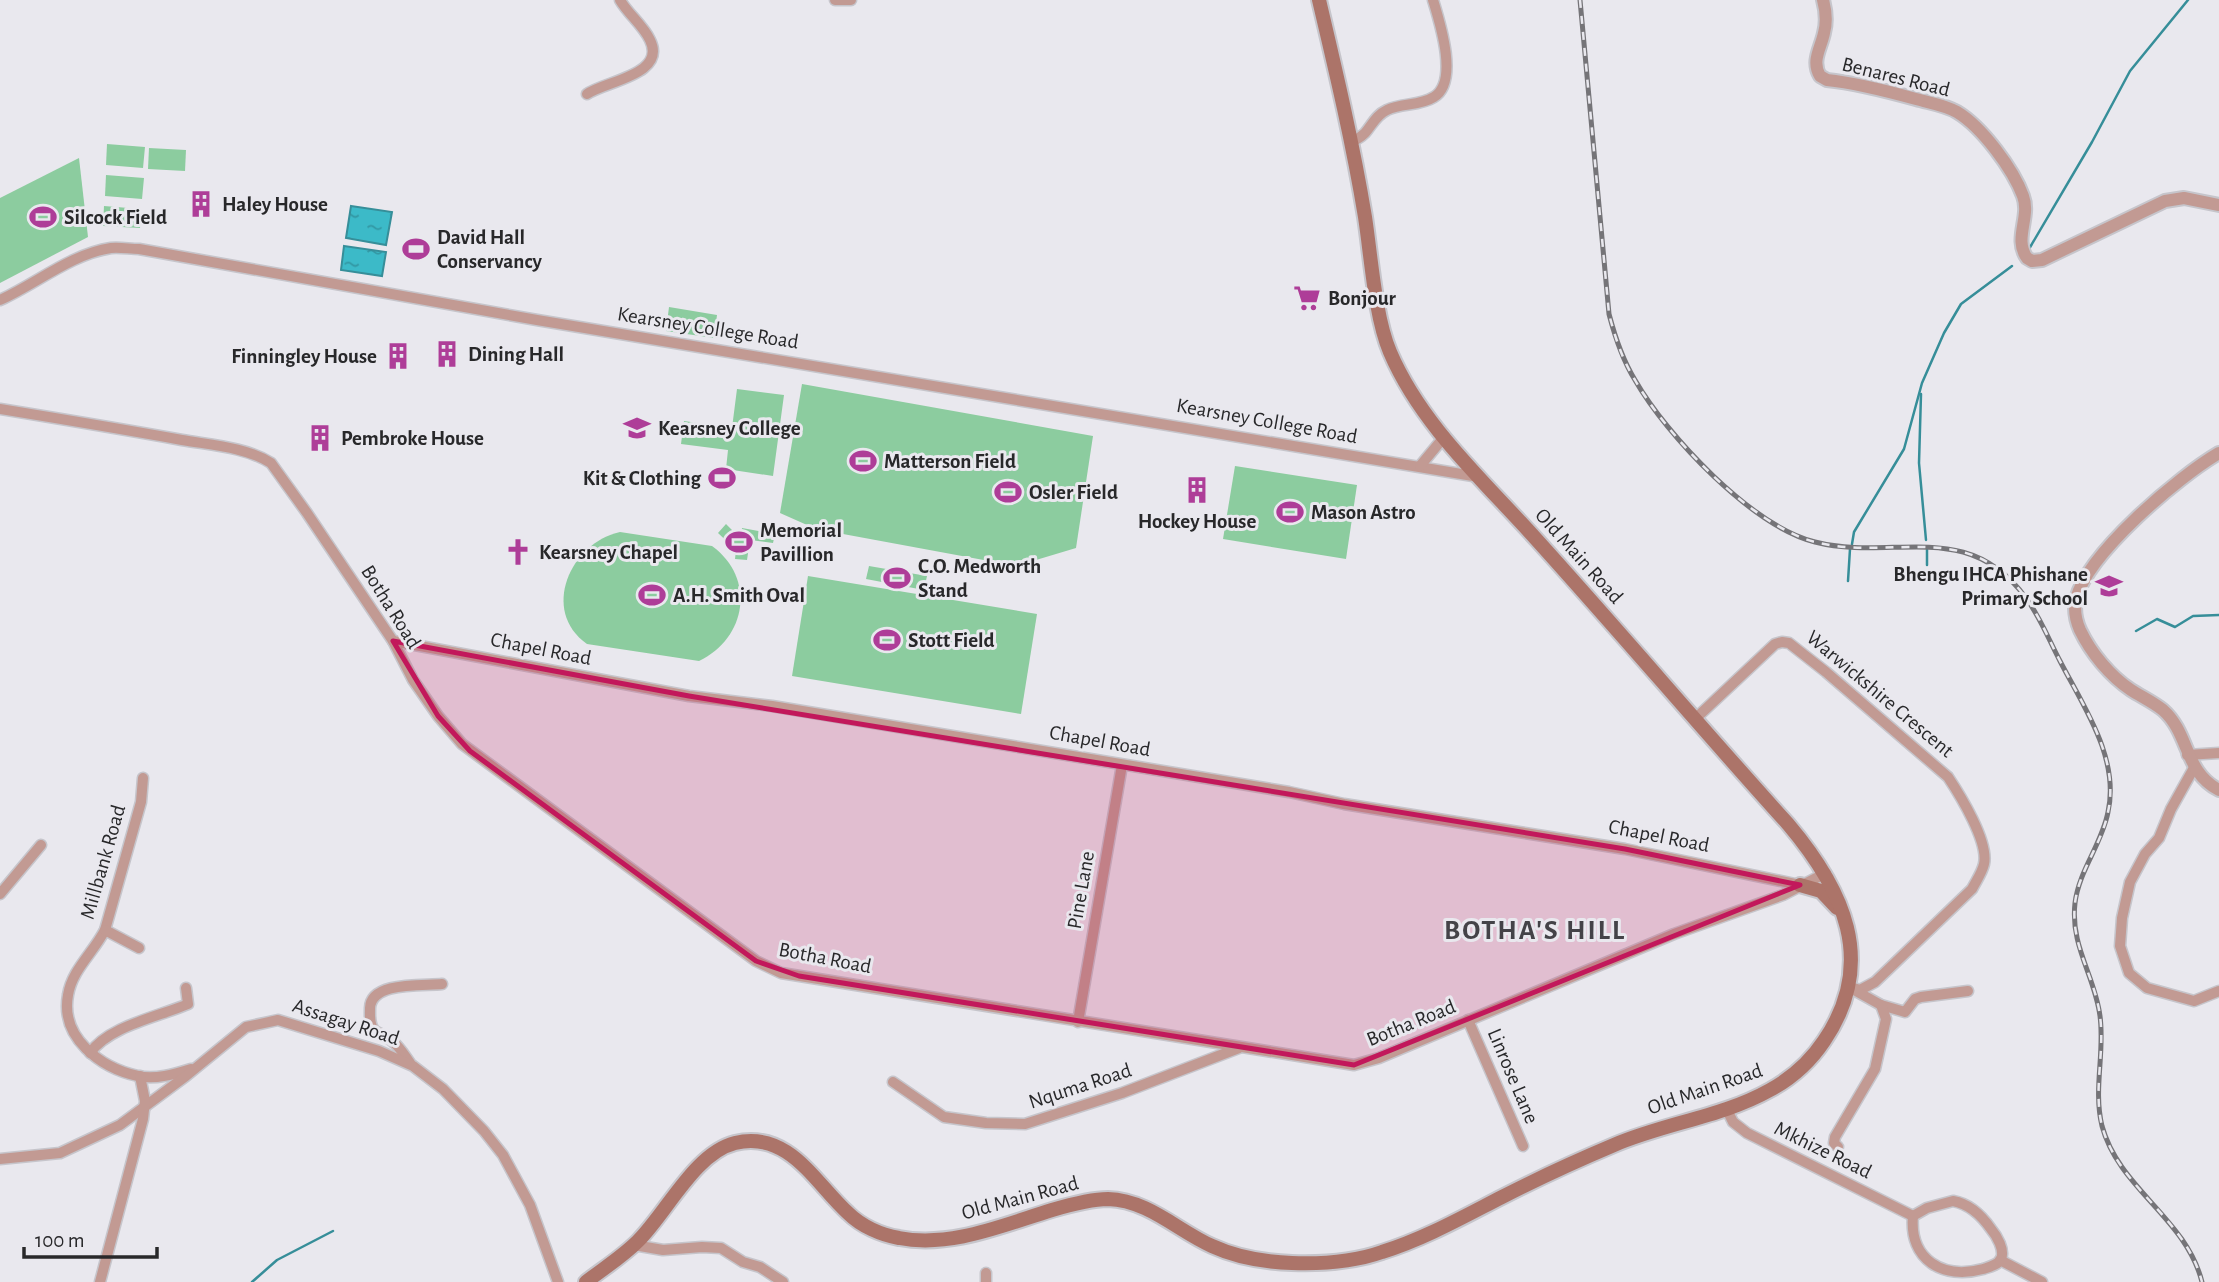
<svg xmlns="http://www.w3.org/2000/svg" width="2219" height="1282" font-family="'Alegreya Sans',sans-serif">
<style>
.grass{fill:#8ccc9f}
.water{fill:url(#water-ripples);stroke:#368e99;stroke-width:2}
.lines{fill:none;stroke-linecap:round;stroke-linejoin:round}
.stream{stroke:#368e99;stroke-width:2.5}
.minor-casing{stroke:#c6c5cb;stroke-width:13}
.tertiary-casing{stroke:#c6c5cb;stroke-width:16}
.secondary-casing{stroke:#c6c5cb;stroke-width:18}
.minor{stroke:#c29a93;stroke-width:10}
.tertiary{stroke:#c29a93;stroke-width:12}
.secondary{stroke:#ac7469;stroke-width:14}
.rail-casing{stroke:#757478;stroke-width:5}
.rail{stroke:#e9e8ee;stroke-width:2.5;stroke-dasharray:8;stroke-linecap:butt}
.marked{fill:#c2185b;fill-opacity:0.2;stroke:#c2185b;stroke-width:5;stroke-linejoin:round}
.labels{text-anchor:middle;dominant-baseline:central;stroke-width:6;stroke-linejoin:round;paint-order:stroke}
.street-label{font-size:21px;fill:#28282a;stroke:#e9e8ee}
.poi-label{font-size:21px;font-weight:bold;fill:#28282a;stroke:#e9e8ee;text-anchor:start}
.district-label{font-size:28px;font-weight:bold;letter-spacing:2px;fill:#444348;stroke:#e9e8ee}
</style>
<defs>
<pattern id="water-ripples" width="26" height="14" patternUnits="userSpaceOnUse" patternTransform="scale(1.75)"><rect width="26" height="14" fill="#3cbac8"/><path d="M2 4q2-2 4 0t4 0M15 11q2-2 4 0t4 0" fill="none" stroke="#3297a3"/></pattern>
</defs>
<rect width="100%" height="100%" fill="#e9e8ee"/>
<g class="grass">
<polygon points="107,144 145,147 143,168 106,165"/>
<polygon points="149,148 186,150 185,171 148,169"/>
<polygon points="79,158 88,237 0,283 0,198"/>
<polygon points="106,175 144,178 142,199 105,196"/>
<polygon points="104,206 141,209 140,228 103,226"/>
<polygon points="669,307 717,315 714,338 666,331"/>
<polygon points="802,384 1093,436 1076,548 1016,566 816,529 780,513"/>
<polygon points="737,389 784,395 773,476 726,469 728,450 681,444 684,421 732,428"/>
<polygon points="1235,466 1357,485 1346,559 1223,539"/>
<polygon points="726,524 741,539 742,528 775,534 773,543 750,540 747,560 735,559 736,550 718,533"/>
<path d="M620,532L712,546C756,578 747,638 699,661L587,644C540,611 570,543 620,532Z"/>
<polygon points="869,566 927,576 924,590 866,579"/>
<polygon points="808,576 1037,614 1021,714 792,676"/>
</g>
<g class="water">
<polygon points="351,206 392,212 386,245 346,238"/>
<polygon points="344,246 386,252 382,276 341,270"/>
</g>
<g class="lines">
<g class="stream">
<polyline points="2029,249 2092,142 2130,71 2188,0"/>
<polyline points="1921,394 1919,463 1926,540"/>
<polyline points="1852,544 1854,532 1904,449 1922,383 1944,333 1961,304 2012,266"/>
<polyline points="1927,549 1927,565"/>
<polyline points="1848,581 1850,549"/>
<polyline points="2136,631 2157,619 2175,627 2193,616 2219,615"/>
<polyline points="252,1282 277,1260 333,1231"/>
</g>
<defs>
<g id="minor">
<polyline points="835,0 851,0"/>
<path d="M587,94C605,81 667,75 650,40C643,25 628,14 620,0"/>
<path d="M1351,142C1356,140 1361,137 1365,133C1372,125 1376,115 1387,110C1401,103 1420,106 1434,97C1459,82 1440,23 1433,0"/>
<path d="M0,300C36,284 71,254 111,248C120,247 130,249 139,249L537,320L1479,477"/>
<path d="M0,409C61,419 121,429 182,440C210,445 246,447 271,463L307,513L393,641L413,680L438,716L462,744L756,961L781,973L1354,1065L1379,1058L1674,934L1783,895L1826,873"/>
<polyline points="1420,466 1445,436"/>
<polyline points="393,641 689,696 772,706 1289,792 1344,804 1625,849 1800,885"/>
<path d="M1695,719L1775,644L1782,642L1789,643L1826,672L1948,777C1960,795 1989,842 1984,864C1982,873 1976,881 1972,889L1875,982L1860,990L1847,986"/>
<polyline points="2187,755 2219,753"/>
<polyline points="2195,766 2171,809 2159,838 2145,854 2130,882 2122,918 2120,946 2129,973 2147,988 2194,1001 2219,991"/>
<path d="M143,778L141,802L105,930C93,953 72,970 68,995C60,1038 101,1068 138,1076C155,1080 175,1074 191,1069"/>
<polyline points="0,894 41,845"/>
<polyline points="105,930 139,948"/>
<polyline points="1854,990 1881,1005 1905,1012 1915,999 1921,997 1968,991"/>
<polyline points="1468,1020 1523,1146"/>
<polyline points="1078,1022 1122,765"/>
<path d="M90,1053C109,1026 158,1017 188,1004L186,988"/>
<path d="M410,1063C405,1056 400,1047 393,1042C388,1037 379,1034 374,1030C369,1024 370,1015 370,1008C371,981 423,986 442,984"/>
<polyline points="893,1082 944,1117 986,1123 1025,1124 1122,1093 1239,1048"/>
<polyline points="1726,1108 1733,1122 1747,1133 1913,1216"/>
<polyline points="1838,1147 1834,1143 1835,1137 1875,1069 1886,1019 1881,1005"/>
<polyline points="0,1159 60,1153 120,1125 186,1076 246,1027 278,1020 379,1051 413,1066 443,1089 484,1131 503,1155 530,1205 558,1282"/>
<path d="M1953,1201C1970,1204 1982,1216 1991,1229C1997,1236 2005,1250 2001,1259C1998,1265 1989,1267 1983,1269C1943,1280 1909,1260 1913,1216L1927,1208Z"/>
<polyline points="634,1245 663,1250 702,1247 721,1248 743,1262 760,1267 783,1282"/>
<polyline points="2000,1260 2042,1282"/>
<polyline points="100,1282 143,1119 145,1101 140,1076"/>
<polyline points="986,1282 986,1273"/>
</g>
<g id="tertiary">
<path d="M1823,0C1826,11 1827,22 1824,33C1821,48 1811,61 1820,76L1827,80C1857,83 1887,91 1916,99C1930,103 1945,105 1957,112C1982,127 2013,169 2023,196C2031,217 2013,239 2027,258L2032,261L2042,260L2165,201L2184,198L2219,205"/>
<path d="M2219,453C2178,477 2088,553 2076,599C2074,609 2076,621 2080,630C2091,653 2110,676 2131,690C2142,697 2153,702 2163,710C2190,734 2184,772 2219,790"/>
</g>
<g id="secondary">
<polyline points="1800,885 1821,891 1837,908"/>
<path d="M586,1282C604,1268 622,1257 638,1241C667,1212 695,1153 735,1143C789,1130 815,1183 848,1213C861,1226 881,1235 899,1238C951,1248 1003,1225 1052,1210C1069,1205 1090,1199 1108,1199C1148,1200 1178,1231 1212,1246C1238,1258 1264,1262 1292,1263C1322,1264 1354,1262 1382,1252C1424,1239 1463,1217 1502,1197C1539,1178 1576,1161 1614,1145C1665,1123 1722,1117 1770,1090C1792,1078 1810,1062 1824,1041C1878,962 1843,889 1788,824C1703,730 1621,633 1536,539C1484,481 1421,425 1390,352C1375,317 1371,256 1365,217C1353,144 1336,72 1319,0"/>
</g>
</defs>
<use href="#minor" class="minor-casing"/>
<use href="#tertiary" class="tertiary-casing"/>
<use href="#secondary" class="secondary-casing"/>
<use href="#minor" class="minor"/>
<use href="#tertiary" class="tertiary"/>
<use href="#secondary" class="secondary"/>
<defs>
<path id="rail" d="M1580,0L1609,314C1615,337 1622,359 1635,380C1667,436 1752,526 1815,542C1893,562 1967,517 2026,598C2040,617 2049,640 2060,661C2083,706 2120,758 2108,812C2102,844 2079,870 2075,903C2070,946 2095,976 2100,1016C2105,1053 2093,1089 2102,1126C2119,1189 2186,1218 2202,1282"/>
</defs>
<use href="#rail" class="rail-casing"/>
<use href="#rail" class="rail"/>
</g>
<path class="marked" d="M393,641L689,696L1625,849L1800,885L1354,1065L799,976L756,961L470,751L438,716Z"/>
<defs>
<symbol id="building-bare" viewBox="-9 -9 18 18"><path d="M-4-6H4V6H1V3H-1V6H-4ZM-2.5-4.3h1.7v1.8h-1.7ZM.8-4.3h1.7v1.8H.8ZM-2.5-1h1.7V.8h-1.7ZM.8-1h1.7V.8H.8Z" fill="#ae3d98" stroke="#e9e8ee" stroke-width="2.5" paint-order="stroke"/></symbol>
<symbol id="stadium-bare" viewBox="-9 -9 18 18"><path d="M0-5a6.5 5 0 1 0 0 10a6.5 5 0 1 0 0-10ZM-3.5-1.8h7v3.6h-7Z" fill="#ae3d98" stroke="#e9e8ee" stroke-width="2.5" paint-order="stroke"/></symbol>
<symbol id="supermarket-bare" viewBox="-9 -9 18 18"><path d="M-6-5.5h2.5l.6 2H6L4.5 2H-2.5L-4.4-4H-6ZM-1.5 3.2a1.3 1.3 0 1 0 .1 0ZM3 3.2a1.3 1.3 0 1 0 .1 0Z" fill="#ae3d98" stroke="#e9e8ee" stroke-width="2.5" paint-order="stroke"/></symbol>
<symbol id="school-bare" viewBox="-9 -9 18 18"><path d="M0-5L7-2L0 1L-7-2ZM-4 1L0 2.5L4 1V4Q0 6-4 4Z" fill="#ae3d98" stroke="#e9e8ee" stroke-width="2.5" paint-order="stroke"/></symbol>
<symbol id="church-bare" viewBox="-9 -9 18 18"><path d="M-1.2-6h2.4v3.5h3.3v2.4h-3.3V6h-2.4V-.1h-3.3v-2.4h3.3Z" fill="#ae3d98" stroke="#e9e8ee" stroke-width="2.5" paint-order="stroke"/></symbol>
</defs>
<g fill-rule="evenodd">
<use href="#building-bare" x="182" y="185" width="38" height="38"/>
<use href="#stadium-bare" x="24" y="198" width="38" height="38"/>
<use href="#stadium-bare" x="397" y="230" width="38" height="38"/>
<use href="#supermarket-bare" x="1288" y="279" width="38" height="38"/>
<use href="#building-bare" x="428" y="335" width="38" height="38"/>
<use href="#building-bare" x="379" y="337" width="38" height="38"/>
<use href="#school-bare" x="618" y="409" width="38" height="38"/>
<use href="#building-bare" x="301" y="419" width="38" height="38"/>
<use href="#stadium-bare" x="844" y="442" width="38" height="38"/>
<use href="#stadium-bare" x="703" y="459" width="38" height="38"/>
<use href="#building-bare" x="1178" y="471" width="38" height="38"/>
<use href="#stadium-bare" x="989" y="473" width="38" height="38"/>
<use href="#stadium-bare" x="1271" y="493" width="38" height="38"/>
<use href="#stadium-bare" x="720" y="523" width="38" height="38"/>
<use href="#church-bare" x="499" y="533" width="38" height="38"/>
<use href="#stadium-bare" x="878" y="559" width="38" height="38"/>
<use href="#school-bare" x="2090" y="567" width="38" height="38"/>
<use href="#stadium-bare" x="633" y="576" width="38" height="38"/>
<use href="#stadium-bare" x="868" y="621" width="38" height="38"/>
</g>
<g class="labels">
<g class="street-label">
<text transform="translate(1896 77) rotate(14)">Benares Road</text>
<text transform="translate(708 328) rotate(9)">Kearsney College Road</text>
<text transform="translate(1267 421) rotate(10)">Kearsney College Road</text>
<text transform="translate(1579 556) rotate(48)">Old Main Road</text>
<text transform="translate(391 607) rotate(58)">Botha Road</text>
<text transform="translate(541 649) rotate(11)">Chapel Road</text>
<text transform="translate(1880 694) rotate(40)">Warwickshire Crescent</text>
<text transform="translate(1100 741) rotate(10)">Chapel Road</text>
<text transform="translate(1659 836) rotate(11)">Chapel Road</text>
<text transform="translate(103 862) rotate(-74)">Millbank Road</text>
<text transform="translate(1081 890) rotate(-80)">Pine Lane</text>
<text transform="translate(825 958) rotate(11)">Botha Road</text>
<text transform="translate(346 1022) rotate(18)">Assagay Road</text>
<text transform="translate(1411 1023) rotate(-22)">Botha Road</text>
<text transform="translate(1513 1076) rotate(67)">Linrose Lane</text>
<text transform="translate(1080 1086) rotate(-18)">Nquma Road</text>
<text transform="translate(1705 1089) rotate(-19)">Old Main Road</text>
<text transform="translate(1823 1150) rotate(26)">Mkhize Road</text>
<text transform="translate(1020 1198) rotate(-15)">Old Main Road</text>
</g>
<g class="poi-label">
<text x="222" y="204">Haley House</text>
<text x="64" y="217">Silcock Field</text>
<text x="437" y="237">David Hall<tspan x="437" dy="24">Conservancy</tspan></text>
<text x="1328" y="298">Bonjour</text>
<text x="468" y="354">Dining Hall</text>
<text x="377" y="356" text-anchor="end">Finningley House</text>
<text x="658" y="428">Kearsney College</text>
<text x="341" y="438">Pembroke House</text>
<text x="884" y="461">Matterson Field</text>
<text x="701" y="478" text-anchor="end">Kit &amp; Clothing</text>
<text x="1029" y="492">Osler Field</text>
<text x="1311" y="512">Mason Astro</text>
<text x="1197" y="521" text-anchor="middle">Hockey House</text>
<text x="760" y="530">Memorial<tspan x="760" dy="24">Pavillion</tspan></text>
<text x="539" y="552">Kearsney Chapel</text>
<text x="918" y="566">C.O. Medworth<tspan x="918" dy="24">Stand</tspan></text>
<text x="2088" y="574" text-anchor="end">Bhengu IHCA Phishane<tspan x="2088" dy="24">Primary School</tspan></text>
<text x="673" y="595">A.H. Smith Oval</text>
<text x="908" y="640">Stott Field</text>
</g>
<g class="district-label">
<text x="1535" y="931">BOTHA'S HILL</text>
</g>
</g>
<path d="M24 1247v10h133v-10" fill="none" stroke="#28282a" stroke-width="3.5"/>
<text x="35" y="1247" font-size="21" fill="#28282a" stroke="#e9e8ee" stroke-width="5" paint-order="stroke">100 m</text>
</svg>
